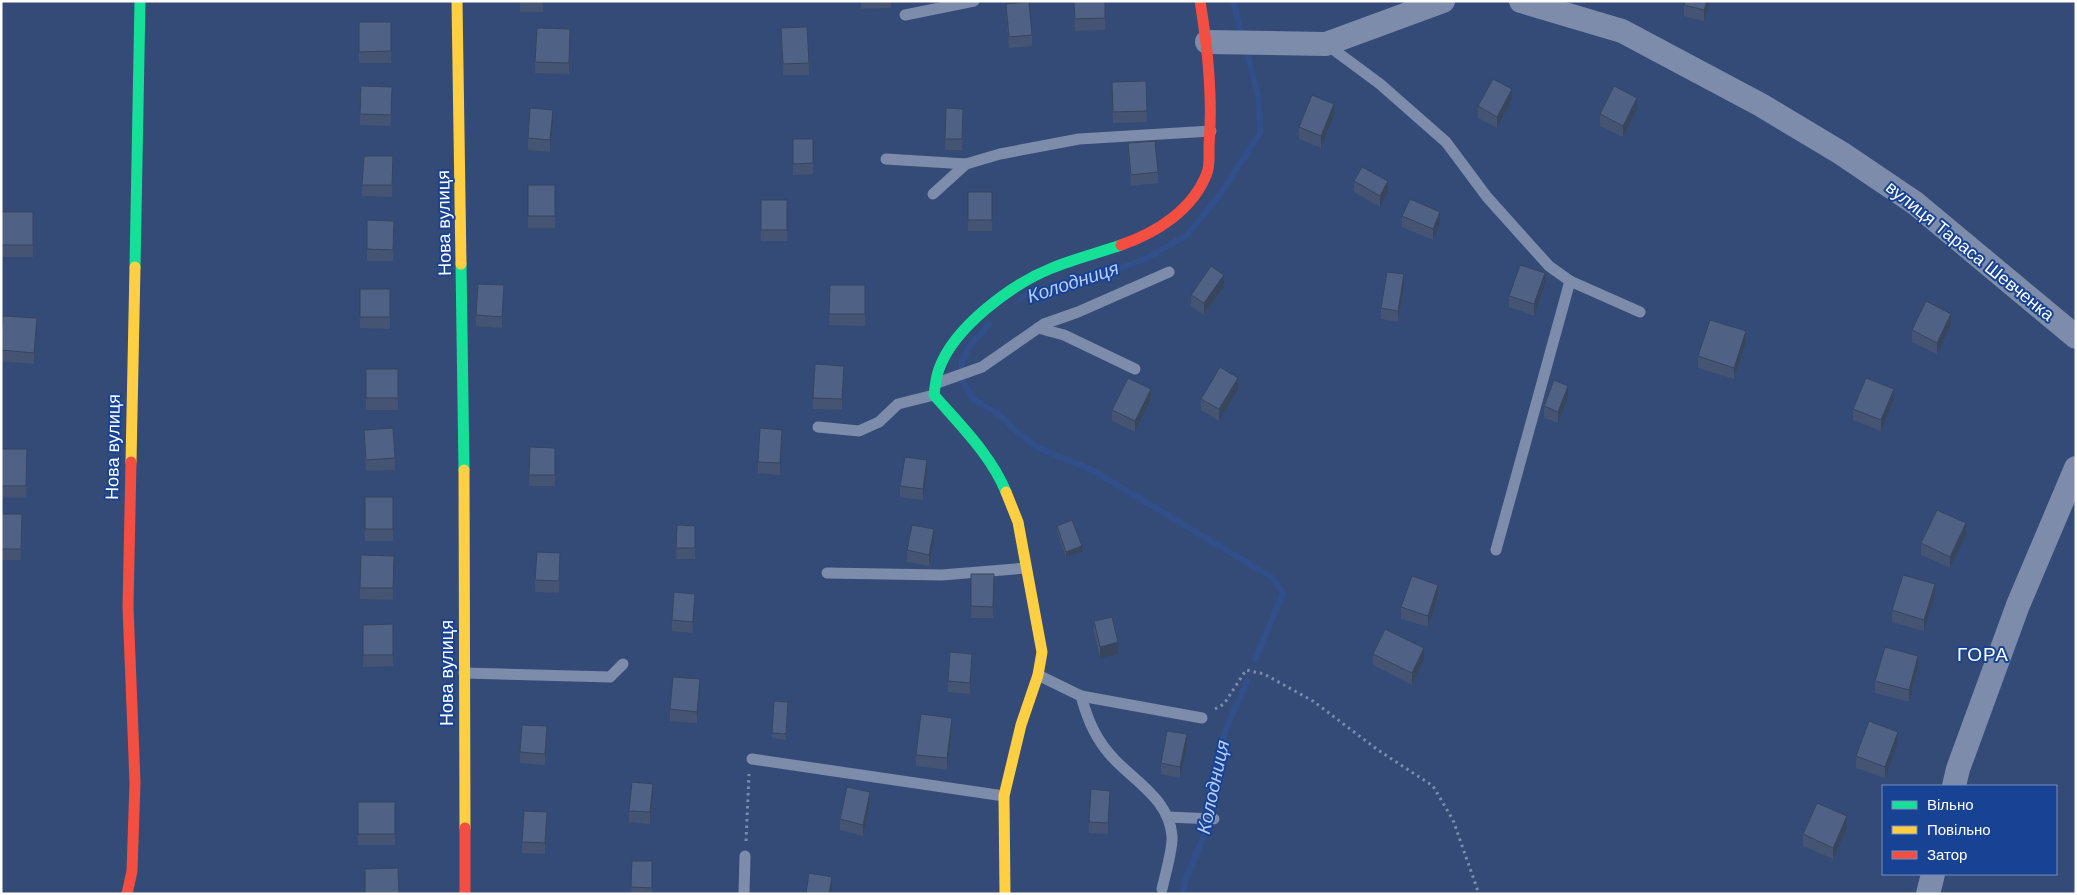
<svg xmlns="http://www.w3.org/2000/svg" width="2077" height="895" font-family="Helvetica,sans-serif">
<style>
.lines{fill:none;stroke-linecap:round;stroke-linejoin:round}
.stream{stroke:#314f8a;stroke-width:6}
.path{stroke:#7c8caa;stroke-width:3;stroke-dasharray:2.5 4;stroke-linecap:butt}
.lane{stroke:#7c8caa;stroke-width:11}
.street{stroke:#7c8caa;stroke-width:24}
.fast{stroke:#16e098;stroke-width:11}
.slow{stroke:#ffcf43;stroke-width:11}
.jam{stroke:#f24e42;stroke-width:11}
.wall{fill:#445472}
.shaded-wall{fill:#37455d}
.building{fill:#4f6285;stroke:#37455d}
.labels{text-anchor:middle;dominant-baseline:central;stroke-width:4;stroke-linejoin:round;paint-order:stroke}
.street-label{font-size:18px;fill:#fff;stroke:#184293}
.water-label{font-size:19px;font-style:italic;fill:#b4ccf7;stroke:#184293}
.neighbourhood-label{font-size:19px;letter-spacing:1px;fill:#fff;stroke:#184293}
</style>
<rect width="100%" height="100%" fill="#344b77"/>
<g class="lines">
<g class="stream">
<polyline points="1233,1 1243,38"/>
<polyline points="1020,299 1024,296 1070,286 1145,259 1187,235 1219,196 1260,133 1259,100 1246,48"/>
<polyline points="989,324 969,347 962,361 961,378 973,399 1001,416 1018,433 1039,448 1094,471 1273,578 1283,593 1255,660"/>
<polyline points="1183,894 1185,881 1205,833 1209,800 1225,732 1247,681"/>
</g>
<g class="path">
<polyline points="1215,709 1224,704 1246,670 1264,674 1313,701 1378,750 1433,786 1453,820 1479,894"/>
<polyline points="746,841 749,774"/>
</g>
<g class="lane">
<polyline points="905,15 974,1"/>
<polyline points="1326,44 1380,84 1446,142 1487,197 1549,266 1570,281 1640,312"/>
<polyline points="886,159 966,164 1000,154 1079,139 1211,131"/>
<polyline points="933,194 966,164"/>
<polyline points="1038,328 1064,335 1135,369"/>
<polyline points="937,383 982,367 1044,324 1078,312 1169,272"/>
<polyline points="818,427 859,431 879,422 898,404 934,395"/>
<polyline points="1496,550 1570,281"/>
<polyline points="827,573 942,575 1026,568"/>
<polyline points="464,673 610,677 623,664"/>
<path d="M1038,675L1081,696C1088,721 1096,740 1114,759C1137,783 1169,800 1172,836C1173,849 1165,875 1162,889"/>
<polyline points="1081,696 1202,718"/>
<polyline points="752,759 1004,796"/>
<polyline points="1168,817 1214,819"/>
<polyline points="744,894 745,856"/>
</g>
<g class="street">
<polyline points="1521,1 1622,31 1761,105 1841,153 1915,203 2076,337"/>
<polyline points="1207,42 1326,44 1443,1"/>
<polyline points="1954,786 1958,769 2018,605 2076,468"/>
<polyline points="1928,894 1933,874"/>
</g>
<g class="fast">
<polyline points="461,264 464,470"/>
<polyline points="135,267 140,1"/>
<path d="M1006,492C991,455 960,425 934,395C935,386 936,377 939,369C954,327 1012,284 1052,268C1074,259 1098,253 1121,245"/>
</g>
<g class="slow">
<polyline points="457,1 461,264"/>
<polyline points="131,462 135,267"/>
<polyline points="464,470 465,828"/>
<polyline points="1005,894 1004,796 1021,725 1038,675 1042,652 1018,522 1006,492"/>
</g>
<g class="jam">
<path d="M1121,245C1156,233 1193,210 1207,173C1210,165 1209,155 1209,146C1213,97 1208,49 1200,1"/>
<polyline points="465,828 465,894"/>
<polyline points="127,894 132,871 135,782 128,607 131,462"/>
</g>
</g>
<g class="wall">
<rect x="520" y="1" width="23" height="11"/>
<polygon points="861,1 891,1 891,8 861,9"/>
<polygon points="1074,1 1105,18 1105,30 1075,31"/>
<polygon points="1710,1 1704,21 1684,16 1684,5"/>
<polygon points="1006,4 1032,35 1032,46 1009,48 1006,15"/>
<rect x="359" y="22" width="32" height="41"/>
<polygon points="781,28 809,63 809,75 783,75"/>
<polygon points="570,41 569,74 535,73 535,62"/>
<polygon points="1146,81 1147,122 1113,123 1112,82"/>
<polygon points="361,86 392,87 391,126 360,125"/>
<polygon points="1512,100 1497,128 1478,118 1478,106"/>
<polygon points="946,108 963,109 962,150 945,150"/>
<polygon points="1637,109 1623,137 1600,126 1600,114"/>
<polygon points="1334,116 1321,148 1299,139 1299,127"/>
<polygon points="553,122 550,152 528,150 528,138"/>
<polygon points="793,139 813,163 813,174 793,175"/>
<polygon points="1128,143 1158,172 1158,183 1131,186 1128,155"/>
<polygon points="393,168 392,197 362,196 362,185"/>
<polygon points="1354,181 1388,192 1380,207 1354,192"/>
<rect x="528" y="185" width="27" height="43"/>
<rect x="968" y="192" width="24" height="39"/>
<rect x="761" y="200" width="26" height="41"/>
<rect x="1" y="212" width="32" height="45"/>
<polygon points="1402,216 1440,224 1433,240 1402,227"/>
<polygon points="367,220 394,221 393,261 367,261"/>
<polygon points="1545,284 1534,316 1509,307 1509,296"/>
<polygon points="830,285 865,285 865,326 829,325"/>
<polygon points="1224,286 1204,315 1191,306 1191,295"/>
<polygon points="1404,286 1398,322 1381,319 1381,308"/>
<polygon points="360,289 390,289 390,329 360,328"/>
<polygon points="504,297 502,328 476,326 476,315"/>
<polygon points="1951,325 1937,354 1912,342 1912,330"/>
<polygon points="37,330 34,364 1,361 1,338"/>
<polygon points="1746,343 1734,379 1698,368 1698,356"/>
<rect x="366" y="369" width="32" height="41"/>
<polygon points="844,377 842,410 813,409 813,398"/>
<polygon points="1238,390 1219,421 1201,410 1201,399"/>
<polygon points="1568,397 1558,423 1544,418 1544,406"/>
<polygon points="1151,400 1135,432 1112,421 1112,410"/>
<polygon points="1894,401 1881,431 1853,420 1853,409"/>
<polygon points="364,430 395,458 395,470 366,471"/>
<polygon points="782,441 780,475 758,473 758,462"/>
<polygon points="530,447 555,448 555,486 529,486"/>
<polygon points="1,449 27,449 26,498 1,497"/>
<polygon points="927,471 923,500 900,497 900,486"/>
<rect x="365" y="497" width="28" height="44"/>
<polygon points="1,514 22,514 21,560 1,560"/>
<polygon points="677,525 695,526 695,559 676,559"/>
<polygon points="1057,526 1082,552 1066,557 1057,531"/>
<polygon points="1966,535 1950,568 1921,555 1921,543"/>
<polygon points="934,540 929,566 907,562 907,550"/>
<polygon points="394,556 393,600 360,599 360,588"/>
<polygon points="560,564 559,593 535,592 535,580"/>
<polygon points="971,574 994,574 993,618 971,618"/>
<polygon points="1438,596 1428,627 1401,619 1401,607"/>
<polygon points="1935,596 1924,631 1892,622 1892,610"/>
<polygon points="695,605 693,633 672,631 672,620"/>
<polygon points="1094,621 1118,654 1100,658 1094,632"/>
<polygon points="393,624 393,666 363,667 363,625"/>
<polygon points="1373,654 1424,660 1412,685 1373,665"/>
<polygon points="972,666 970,694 948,692 948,681"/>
<polygon points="1918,667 1909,702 1875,693 1875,681"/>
<polygon points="700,691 697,723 670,721 670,709"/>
<polygon points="788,702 786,740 772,738 772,733"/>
<polygon points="952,729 947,770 916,766 916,755"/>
<polygon points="547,738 545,765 520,763 520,752"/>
<polygon points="1898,743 1885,778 1856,768 1856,756"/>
<polygon points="1187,746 1180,778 1161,774 1161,763"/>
<polygon points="653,795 650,824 629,822 629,811"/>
<rect x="358" y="802" width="37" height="43"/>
<polygon points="1110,802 1108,834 1089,833 1089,822"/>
<polygon points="870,804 863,836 840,830 840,819"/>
<polygon points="547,824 545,854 522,853 522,842"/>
<polygon points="1847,828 1833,859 1803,846 1803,834"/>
<polygon points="632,861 652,861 652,894 631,894"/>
</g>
<g class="shaded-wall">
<polygon points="1707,1 1710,1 1704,21 1704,10"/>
<polygon points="1512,89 1512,100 1497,128 1497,117"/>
<polygon points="1637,98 1637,109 1623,137 1623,126"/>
<polygon points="1334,104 1334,116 1321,148 1321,136"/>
<polygon points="553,110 553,122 550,152 550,140"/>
<polygon points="1388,181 1388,192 1380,207 1380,196"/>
<polygon points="1440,212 1440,224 1433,240 1433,229"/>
<polygon points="1545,273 1545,284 1534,316 1534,304"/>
<polygon points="1404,274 1404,286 1398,322 1398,311"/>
<polygon points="1224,275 1224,286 1204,315 1204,303"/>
<polygon points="504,285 504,297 502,328 502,317"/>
<polygon points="1951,314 1951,325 1937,354 1937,343"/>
<polygon points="37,318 37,330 34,364 34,353"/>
<polygon points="1746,331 1746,343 1734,379 1734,368"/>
<polygon points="844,366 844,377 842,410 842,399"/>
<polygon points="1238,378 1238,390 1219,421 1219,409"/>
<polygon points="1568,386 1568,397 1558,423 1558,412"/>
<polygon points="1151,389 1151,400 1135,432 1135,421"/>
<polygon points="1894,389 1894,401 1881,431 1881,420"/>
<polygon points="782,430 782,441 780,475 780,463"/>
<polygon points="927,460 927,471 923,500 923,489"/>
<polygon points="1966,523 1966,535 1950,568 1950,557"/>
<polygon points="934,529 934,540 929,566 929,555"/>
<polygon points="1082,546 1082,552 1066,557 1066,552"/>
<polygon points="1935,584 1935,596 1924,631 1924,620"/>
<polygon points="1438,585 1438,596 1428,627 1428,616"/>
<polygon points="695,594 695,605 693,633 693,622"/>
<polygon points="1118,642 1118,654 1100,658 1100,647"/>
<polygon points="1424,648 1424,660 1412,685 1412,673"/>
<polygon points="972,654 972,666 970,694 970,683"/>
<polygon points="1918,656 1918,667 1909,702 1909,690"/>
<polygon points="700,679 700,691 697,723 697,712"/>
<polygon points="952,718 952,729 947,770 947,758"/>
<polygon points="547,726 547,738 545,765 545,754"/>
<polygon points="1898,732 1898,743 1885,778 1885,767"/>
<polygon points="1187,734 1187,746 1180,778 1180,767"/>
<polygon points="653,784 653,795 650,824 650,812"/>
<polygon points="1110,791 1110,802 1108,834 1108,823"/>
<polygon points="870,792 870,804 863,836 863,825"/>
<polygon points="547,812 547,824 545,854 545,843"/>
<polygon points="1847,816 1847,828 1833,859 1833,848"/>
<polygon points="832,877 832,889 831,894 829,894"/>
</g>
<g class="building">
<polygon points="1074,1 1105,1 1105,18 1075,19"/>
<polygon points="1685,1 1707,1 1704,10 1684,5"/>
<polygon points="1029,2 1032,35 1009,37 1006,4"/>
<polygon points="359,22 391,22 391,51 359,52"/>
<polygon points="807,27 809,63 783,64 781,28"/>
<polygon points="537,28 570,29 569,63 535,62"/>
<polygon points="1493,79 1512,89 1497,117 1478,106"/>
<polygon points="1146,81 1147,111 1113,112 1112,82"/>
<polygon points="361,86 392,87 391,115 360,114"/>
<polygon points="1614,86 1637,98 1623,126 1600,114"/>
<polygon points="1312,95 1334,104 1321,136 1299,127"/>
<polygon points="530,108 553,110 550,140 528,138"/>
<polygon points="946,108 963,109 962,139 945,139"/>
<polygon points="793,139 813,139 813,163 793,164"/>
<polygon points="1155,141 1158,172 1131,175 1128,143"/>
<polygon points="364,156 393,156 392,185 362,185"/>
<polygon points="1362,167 1388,181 1380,196 1354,181"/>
<rect x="528" y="185" width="27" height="31"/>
<rect x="968" y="192" width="24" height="28"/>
<polygon points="1410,199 1440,212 1433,229 1402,216"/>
<rect x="761" y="200" width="26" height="30"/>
<rect x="1" y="212" width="32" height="33"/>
<polygon points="367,220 394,221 393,250 367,249"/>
<polygon points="1520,265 1545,273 1534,304 1509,296"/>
<polygon points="1211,266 1224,275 1204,303 1191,295"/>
<polygon points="1387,272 1404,274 1398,311 1381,308"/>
<polygon points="478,284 504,285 502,317 476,315"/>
<polygon points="830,285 865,285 865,314 829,314"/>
<rect x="360" y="289" width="30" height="28"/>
<polygon points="1926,301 1951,314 1937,343 1912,330"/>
<polygon points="3,316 37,318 34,353 1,350 1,338"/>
<polygon points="1710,320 1746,331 1734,368 1698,356"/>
<polygon points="815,364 844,366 842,399 813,398"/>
<polygon points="1220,367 1238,378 1219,409 1201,399"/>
<rect x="366" y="369" width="32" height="29"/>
<polygon points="1128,378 1151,389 1135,421 1112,410"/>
<polygon points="1866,378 1894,389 1881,420 1853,409"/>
<polygon points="1554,380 1568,386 1558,412 1544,406"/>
<polygon points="393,428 395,458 366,460 364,430"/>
<polygon points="760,428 782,430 780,463 758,462"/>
<polygon points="530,447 555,448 555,475 529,475"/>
<polygon points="1,449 27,449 26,486 1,486"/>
<polygon points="905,457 927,460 923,489 900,486"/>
<rect x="365" y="497" width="28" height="32"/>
<polygon points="1937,510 1966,523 1950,557 1921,543"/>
<polygon points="1,514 22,514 21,549 1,549"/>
<polygon points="1072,520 1082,546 1066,552 1057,526"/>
<polygon points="677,525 695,526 695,548 676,548"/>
<polygon points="912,525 934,529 929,555 907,550"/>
<polygon points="537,552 560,553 559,581 535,580"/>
<polygon points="361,555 394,556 393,588 360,588"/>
<polygon points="971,574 994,574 993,607 971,606"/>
<polygon points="1903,575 1935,584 1924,620 1892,610"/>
<polygon points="1412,576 1438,585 1428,616 1401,607"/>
<polygon points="674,592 695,594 693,622 672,620"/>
<polygon points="1112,617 1118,642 1100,647 1094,621"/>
<polygon points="393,624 393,655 363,655 363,625"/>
<polygon points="1385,629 1424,648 1412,673 1373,654"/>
<polygon points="1885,647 1918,656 1909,690 1875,681"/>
<polygon points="950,652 972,654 970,683 948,681"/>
<polygon points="673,677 700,679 697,712 670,709"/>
<polygon points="774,701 788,702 786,734 772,733"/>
<polygon points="921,714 952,718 947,758 916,755"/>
<polygon points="1869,721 1898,732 1885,767 1856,756"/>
<polygon points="522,725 547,726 545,754 520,752"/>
<polygon points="1167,731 1187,734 1180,767 1161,763"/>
<polygon points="632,782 653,784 650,812 629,811"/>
<polygon points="847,787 870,792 863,825 840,819"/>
<polygon points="1091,789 1110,791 1108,823 1089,822"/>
<rect x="358" y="802" width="37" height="32"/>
<polygon points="1817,803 1847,816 1833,848 1803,834"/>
<polygon points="524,811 547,812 545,843 522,842"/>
<polygon points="632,861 652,861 652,888 631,887"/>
<polygon points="398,868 399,894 365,894 365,869"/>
<polygon points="809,873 832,877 829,894 806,894"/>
</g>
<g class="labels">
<g class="street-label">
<text transform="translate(444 223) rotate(-91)">Нова вулиця</text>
<text transform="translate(1970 251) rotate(39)">вулиця Тараса Шевченка</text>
<text transform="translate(113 447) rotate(-89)">Нова вулиця</text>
<text transform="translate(447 673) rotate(-90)">Нова вулиця</text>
</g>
<g class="water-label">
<text transform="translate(1073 282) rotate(-18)">Колодниця</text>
<text transform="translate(1213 787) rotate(-78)">Колодниця</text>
</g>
<g class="neighbourhood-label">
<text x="1983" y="654">ГОРА</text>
</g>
</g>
<rect width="2077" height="895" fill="none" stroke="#ffffff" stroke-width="5"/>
<rect x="1882" y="785" width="175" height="90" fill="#184293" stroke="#748ebe"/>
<rect x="1892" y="801" width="25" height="8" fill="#16e098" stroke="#748ebe"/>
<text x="1927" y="810" font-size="15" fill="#ffffff">Вільно</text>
<rect x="1892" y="826" width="25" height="8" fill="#ffcf43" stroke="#748ebe"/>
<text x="1927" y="835" font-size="15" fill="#ffffff">Повільно</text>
<rect x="1892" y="851" width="25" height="8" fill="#f24e42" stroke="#748ebe"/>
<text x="1927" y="860" font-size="15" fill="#ffffff">Затор</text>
</svg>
